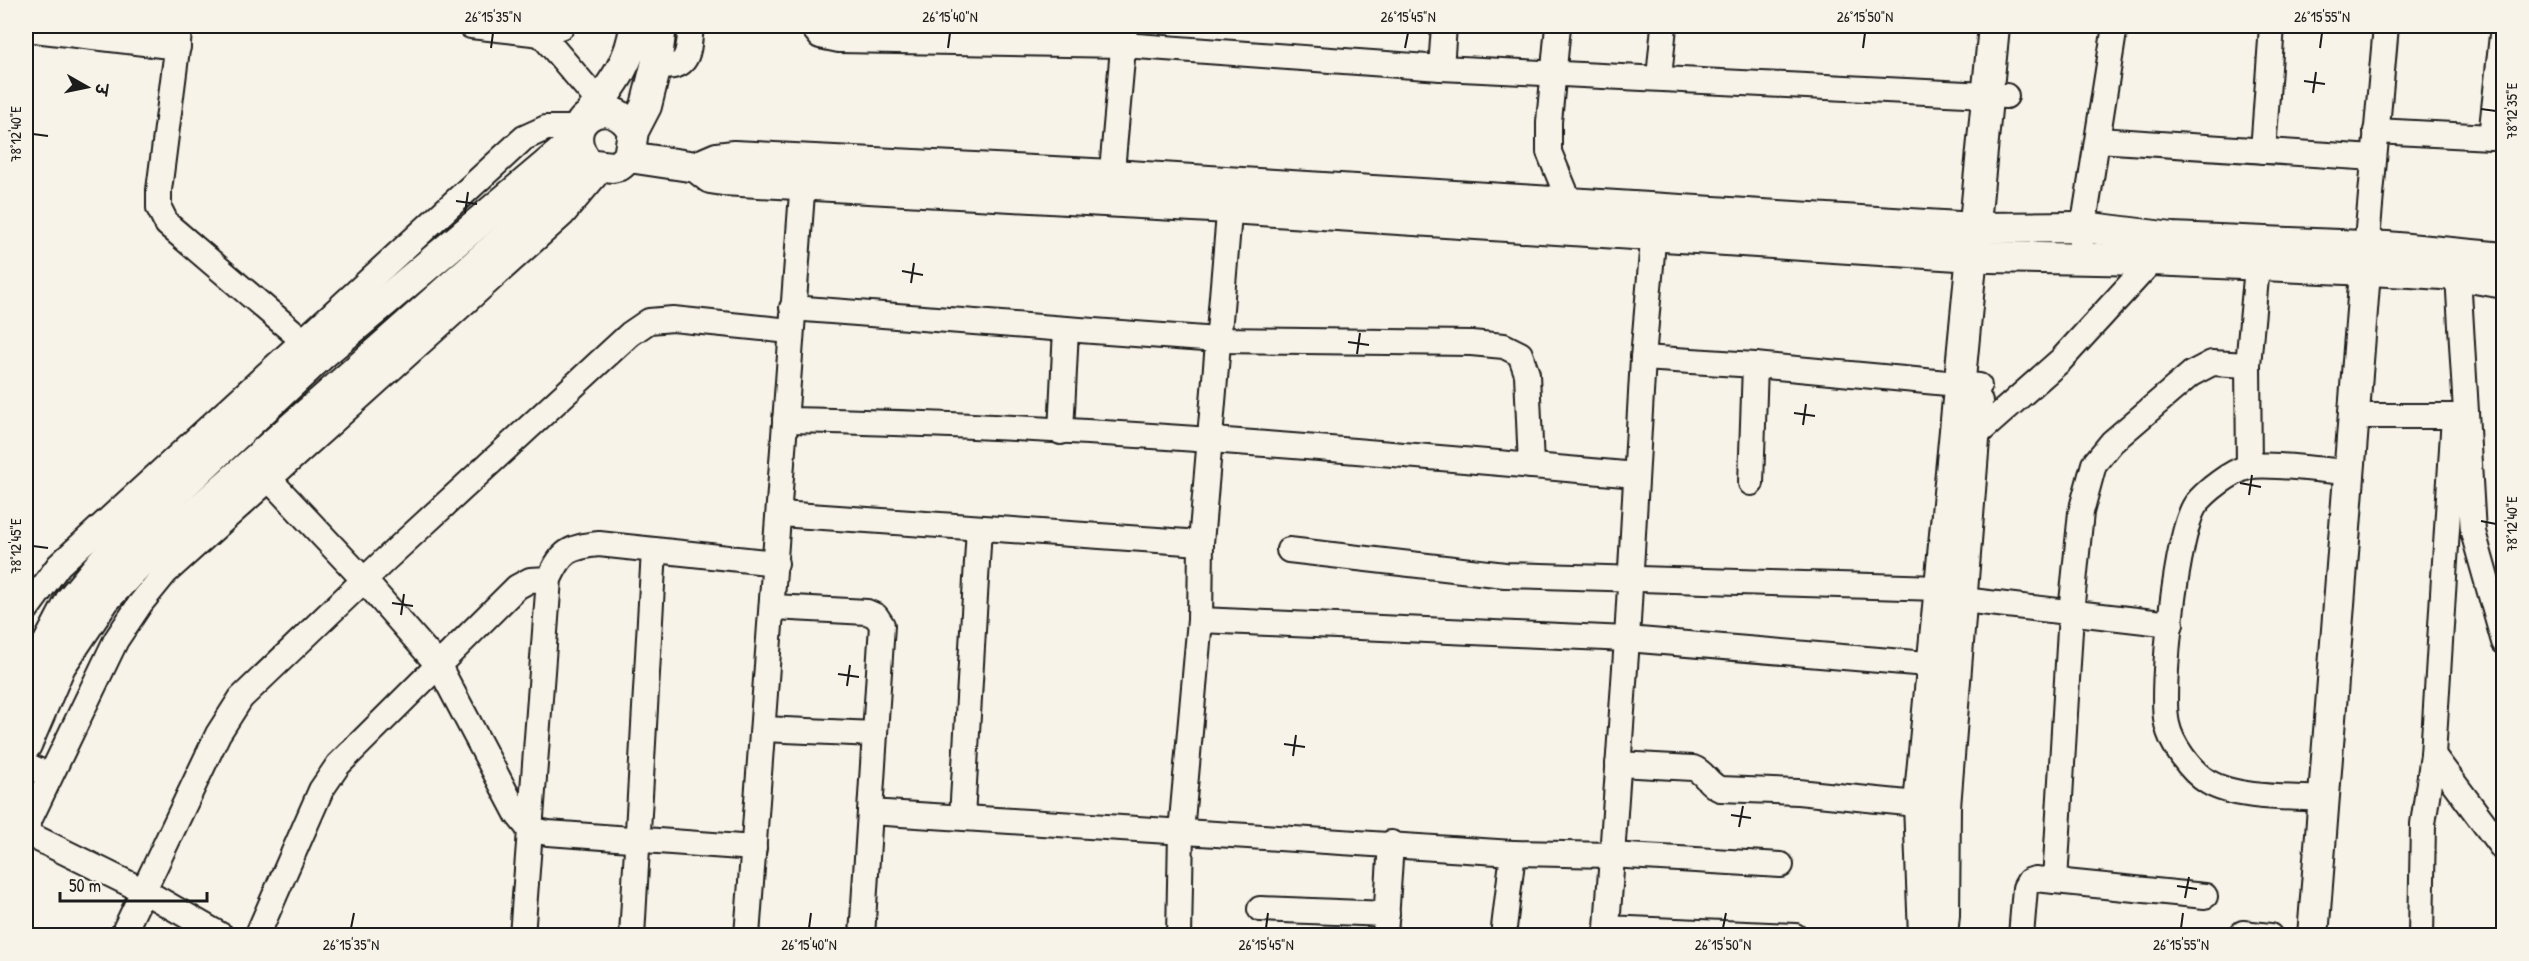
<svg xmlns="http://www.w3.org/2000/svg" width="2529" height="961" font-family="'Patrick Hand','Playpen Sans Deva',sans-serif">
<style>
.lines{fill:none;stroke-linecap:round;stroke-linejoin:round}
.minor-casing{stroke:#1c1c1c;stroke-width:28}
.tertiary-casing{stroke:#1c1c1c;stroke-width:34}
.minor{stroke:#f7f3e8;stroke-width:24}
.tertiary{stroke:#f7f3e8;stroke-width:30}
.ticks{fill:none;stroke:#1c1c1c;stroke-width:2}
.neatline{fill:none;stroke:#1c1c1c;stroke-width:2}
.ticks-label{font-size:15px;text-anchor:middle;fill:#1c1c1c}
</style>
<rect width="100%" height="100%" fill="#f7f3e8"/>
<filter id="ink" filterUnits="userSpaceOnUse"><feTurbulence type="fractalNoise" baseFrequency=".0167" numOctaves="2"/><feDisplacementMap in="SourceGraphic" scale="12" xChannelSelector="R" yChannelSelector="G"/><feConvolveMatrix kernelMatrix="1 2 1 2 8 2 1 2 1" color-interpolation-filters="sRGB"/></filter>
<g filter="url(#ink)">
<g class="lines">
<defs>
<g id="minor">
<polyline points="180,26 159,190 159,208 167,224 313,349"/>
<polyline points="471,26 541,34 562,26"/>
<polyline points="812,26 820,36 839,40 1123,45 1441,68 1444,26"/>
<polyline points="1558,26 1549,122 1549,152 1570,203"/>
<polyline points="26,29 178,47"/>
<polyline points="541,34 599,102"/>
<path d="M656,66C690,71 688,53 691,26"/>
<polyline points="1441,68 2006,96"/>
<polyline points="1659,78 1664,26"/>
<polyline points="2376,131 2491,137 2504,134"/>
<polyline points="2491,137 2503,26"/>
<polyline points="2098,140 2374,158"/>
<polyline points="2263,151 2272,26"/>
<polyline points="1110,193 1125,26"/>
<polyline points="1655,218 1643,358 1627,639 1607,928 1795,936"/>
<polyline points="2081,242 2115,26"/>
<polyline points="2365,262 2386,26"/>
<polyline points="2458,275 2473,532 2504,642"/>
<polyline points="792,308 1066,329 1061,432"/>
<polyline points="1066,329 1218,340 1471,343 1504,346 1520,354 1527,374 1531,466"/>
<polyline points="1643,358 1755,365 1979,386"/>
<polyline points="2354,416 2465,416"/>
<path d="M785,420C1069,425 1353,450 1636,475"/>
<polyline points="1966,444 2061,360 2161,251"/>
<polyline points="2249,467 2248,365 2257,267"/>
<polyline points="269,479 364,580 439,666 517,814 529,829 548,833 754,848"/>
<polyline points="1751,483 1755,365"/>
<polyline points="780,514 1201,543"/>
<polyline points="1289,550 1505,575 1939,588 1963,600 2171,624"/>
<polyline points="774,607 867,612 876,616 882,625 862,936"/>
<polyline points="26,610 59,565 524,138 546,128 578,128"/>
<polyline points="1200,620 1627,639 1951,666"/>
<polyline points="763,729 875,734"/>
<polyline points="2433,755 2504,850"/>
<path d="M1618,764L1693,768C1705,772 1707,784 1720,789L1798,792L1937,806"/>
<polyline points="26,765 49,775"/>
<path d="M2325,799C2293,797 2236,799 2208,782C2190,771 2171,744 2167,724C2159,691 2177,530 2196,504C2207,490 2231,472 2248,467C2266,462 2326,471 2348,472"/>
<polyline points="870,812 1513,853"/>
<polyline points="962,817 979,528"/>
<polyline points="26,827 116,640 140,604 166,572 563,214 602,168"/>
<polyline points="26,833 144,891 222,936"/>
<polyline points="2055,881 2071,613 2081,512 2094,464 2112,442 2191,374 2212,363 2248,365"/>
<polyline points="1260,909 1387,914"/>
<polyline points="122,936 218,734 241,698 386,559 630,334 649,321 673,319 790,331"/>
<polyline points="257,936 321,790 338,765 517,587 530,580 549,579"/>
<path d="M522,936L549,579C562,551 569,547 599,544L776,563"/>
<polyline points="632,936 654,550"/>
<polyline points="747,936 804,166"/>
<polyline points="1179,936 1181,832 1200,620 1201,543 1231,191"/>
<polyline points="1385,936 1391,843"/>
<polyline points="1503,936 1513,853 1610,855 1781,865"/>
<polyline points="2021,936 2025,888 2029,881 2035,879 2205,896"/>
<polyline points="2240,936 2243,933 2270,936"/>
<polyline points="2421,936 2423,824 2433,755 2454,416"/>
</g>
<g id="tertiary">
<path d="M591,113C612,85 631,62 635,26"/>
<path d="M633,131C608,87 553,125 589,164L612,167L620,165L629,157L633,131L646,106L656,66L661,26"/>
<polyline points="629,157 696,167 710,178 723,180 1229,208 1989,257 2153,260 2411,272 2458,275 2504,283"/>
<polyline points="696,167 717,158 734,156 1112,175 1975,228 2083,227 2172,238 2387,247 2504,258"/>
<polyline points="26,686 71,600 109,554 320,356 575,141"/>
<polyline points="26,745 60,666 105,599 137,565 589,164"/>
<polyline points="1924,936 1919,804 1994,26"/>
<polyline points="1942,936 1944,915 1945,807 1977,402"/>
<polyline points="2313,936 2365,272"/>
</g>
</defs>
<use href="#minor" class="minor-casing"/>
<use href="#tertiary" class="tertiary-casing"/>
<use href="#minor" class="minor"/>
<use href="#tertiary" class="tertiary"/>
</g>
</g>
<path class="ticks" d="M491,48L493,33M948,48L950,33M1405,48L1408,33M1863,48L1865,33M2320,48L2322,33M2304,81L2325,84M2313,93L2316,72M2481,109L2496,111M33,134L48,136M456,201L477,204M465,213L468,192M902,271L923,275M911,283L914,263M1348,342L1369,345M1357,354L1360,333M1794,413L1815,416M1803,425L1806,404M2240,483L2261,487M2249,495L2252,475M2481,521L2496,524M33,546L48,548M392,603L413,606M401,615L404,594M838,674L859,677M847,686L850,665M1284,744L1305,747M1293,756L1296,735M1731,815L1751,818M1739,827L1743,806M2177,886L2197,889M2185,898L2189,877M351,928L354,913M809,928L811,913M1266,928L1268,913M1723,928L1726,913M2181,928L2183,913"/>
<rect width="2529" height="961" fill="none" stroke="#f7f3e8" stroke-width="66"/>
<g transform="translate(87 87) rotate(99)" stroke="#f7f3e8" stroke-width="4.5" paint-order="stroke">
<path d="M0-4.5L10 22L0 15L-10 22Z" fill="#1c1c1c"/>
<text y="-9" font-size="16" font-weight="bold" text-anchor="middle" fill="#1c1c1c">उ</text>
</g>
<path d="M60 892v9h147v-9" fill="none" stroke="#1c1c1c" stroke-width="3"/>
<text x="69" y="892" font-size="18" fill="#1c1c1c" stroke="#f7f3e8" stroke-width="4.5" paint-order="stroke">50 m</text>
<rect x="33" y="33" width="2463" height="895" class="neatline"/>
<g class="ticks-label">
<text x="493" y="22">26°15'35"N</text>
<text x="950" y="22">26°15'40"N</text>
<text x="1408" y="22">26°15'45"N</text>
<text x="1865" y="22">26°15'50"N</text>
<text x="2322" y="22">26°15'55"N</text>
<text transform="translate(2512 111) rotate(-90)" y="5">78°12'35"E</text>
<text transform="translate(16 134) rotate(-90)" y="5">78°12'40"E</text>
<text transform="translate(2512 524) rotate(-90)" y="5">78°12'40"E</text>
<text transform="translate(16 546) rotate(-90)" y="5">78°12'45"E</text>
<text x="351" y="950">26°15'35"N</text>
<text x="809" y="950">26°15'40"N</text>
<text x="1266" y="950">26°15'45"N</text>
<text x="1723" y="950">26°15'50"N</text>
<text x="2181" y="950">26°15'55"N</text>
</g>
</svg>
